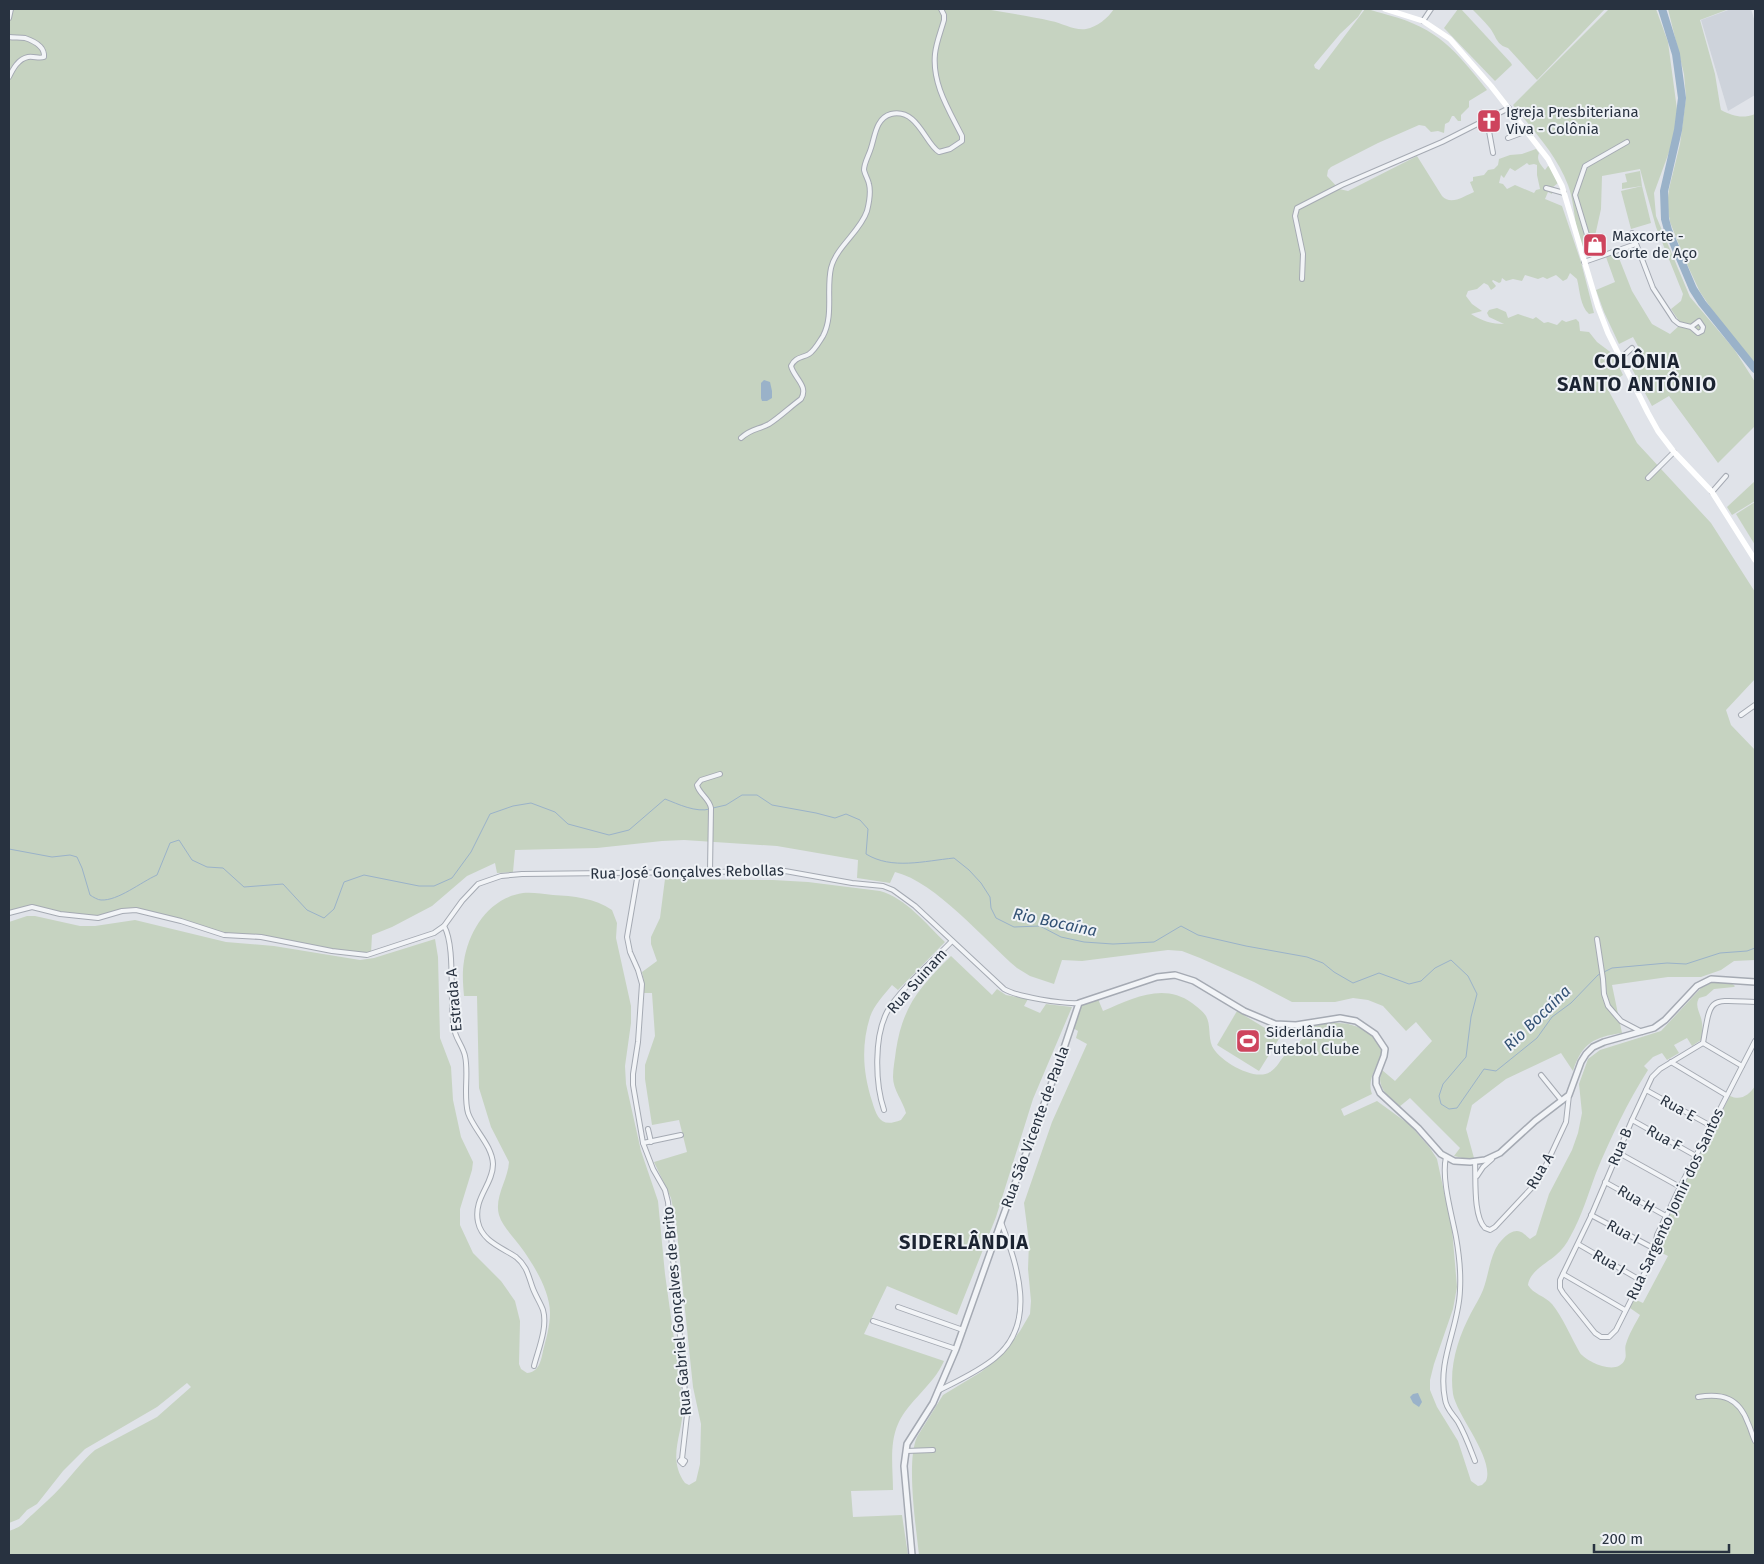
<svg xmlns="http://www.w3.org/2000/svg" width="1764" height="1564" font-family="'Fira Sans',sans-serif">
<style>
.built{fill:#ced3db}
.green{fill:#c6d3c1;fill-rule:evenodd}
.water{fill:#9ab2c9}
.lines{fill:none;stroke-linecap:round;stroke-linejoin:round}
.stream{stroke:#9ab2c9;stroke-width:1}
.river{stroke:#9ab2c9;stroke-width:8}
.minor-casing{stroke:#a5aab3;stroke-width:6}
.tertiary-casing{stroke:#a5aab3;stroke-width:8}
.minor{stroke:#f2f4f7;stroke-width:4}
.tertiary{stroke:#f2f4f7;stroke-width:5}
.secondary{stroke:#fff;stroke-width:5.5}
.labels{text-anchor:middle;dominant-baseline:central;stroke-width:4;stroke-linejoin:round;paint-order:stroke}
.poi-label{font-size:15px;fill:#283240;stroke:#eff2f6;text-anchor:start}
.street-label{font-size:15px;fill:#283240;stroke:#eff2f6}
.water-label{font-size:16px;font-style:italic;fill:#325174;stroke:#eff2f6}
.district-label{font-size:20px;font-weight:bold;letter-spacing:1px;fill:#1b2331;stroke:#eff2f6}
</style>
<rect width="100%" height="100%" fill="#e0e3e9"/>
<polygon class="built" points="1731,9 1751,9 1755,22 1755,95 1728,111 1701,20"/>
<g class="green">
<path d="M9,9H985C1007,13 1030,16 1051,21C1062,23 1075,31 1086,29C1097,27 1108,18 1114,9H1363L1358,17L1340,34L1314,65L1315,68L1319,70L1365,9C1373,10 1380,13 1388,15C1438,28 1456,51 1487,90L1469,101V107L1461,115V121H1458L1454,116H1452L1449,122L1445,124L1444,133L1438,131L1431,132L1425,126L1419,125L1378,143L1331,167L1328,170L1327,176L1339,189L1348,191L1417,156L1442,196C1451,206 1464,196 1474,192L1470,182L1473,181V177L1484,175L1488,170L1494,169L1498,165L1499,159L1510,155L1522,154L1536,149L1539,153C1536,160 1541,165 1545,170L1548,166L1551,167L1558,183L1553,187L1552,194L1548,192L1545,199L1562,206L1581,262L1594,313L1589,314C1580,306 1580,291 1577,279L1570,273L1567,279L1563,281L1556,275L1547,279L1543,277L1538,279L1525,275L1522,281L1513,279L1506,281L1502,278L1501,282L1499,283L1493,280L1492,281L1496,286L1494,288L1491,290L1488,285L1484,283L1477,289L1468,291L1466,296L1472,304L1482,311L1471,314C1482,321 1492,324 1504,324L1489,317L1487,313L1489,310L1497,308L1506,312L1508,318L1518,314L1533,319L1536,317L1544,323L1548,322L1557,325L1562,320L1566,322L1576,319L1579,322L1580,331L1589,332L1597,342L1613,354L1623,375L1606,386L1637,443L1711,523L1755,592V679L1726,710L1731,725L1755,750V960L1734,961L1721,970L1701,977H1668L1612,985L1622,1033C1594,1037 1582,1043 1573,1071L1561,1053L1506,1079L1472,1105L1466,1129L1474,1158L1467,1159L1454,1156L1460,1148L1410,1098L1399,1107C1388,1097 1375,1086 1382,1070L1395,1081L1432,1041L1416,1022L1406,1031L1383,1006L1368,1000L1353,998L1335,1002H1292L1254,982L1200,958L1182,951L1168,950L1082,961L1062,960L1054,984L1030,976L1017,968C984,940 936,882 895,872L890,883L857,878L858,860L777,846L684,840L662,841L597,848L515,850L513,872L497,873L495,863L467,876L432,906L392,927L372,935L371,953L361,954L259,935H226L135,909L98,917L60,913L39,908L9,912ZM1527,163L1529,165L1534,164L1537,165V175L1540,189L1536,190L1534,193L1515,185L1507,189L1503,184L1499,183L1501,175L1504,178L1510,168L1515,171Z"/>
<polygon points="1458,9 1461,9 1511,63 1512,65 1495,81 1444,28"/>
<path d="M1472,9H1605L1537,80L1508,48C1496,45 1496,35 1489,27C1484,21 1478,15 1472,9Z"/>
<path d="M1609,9H1656L1668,42L1678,117L1672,144L1654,193L1656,216L1690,297L1734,349L1755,382V426L1718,463L1669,396L1652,406L1631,367L1645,359L1633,337L1619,344L1604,312L1596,290L1615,282L1606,257L1617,253L1632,291L1652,324L1670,334L1681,324L1671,309L1681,301L1683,294L1656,227L1640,169L1602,176L1601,209L1591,254L1586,256C1574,238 1576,205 1568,185C1557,155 1533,130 1513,105Z"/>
<path d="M1668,9H1729L1700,20L1715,74L1720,105L1721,110C1733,116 1742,119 1755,114V363L1717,317L1700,292L1685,260L1670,222L1667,205L1669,189L1680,144L1686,97L1684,74Z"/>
<polygon points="1640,171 1642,186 1651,223 1631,229 1621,191 1642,186 1622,189 1622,183 1627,182 1625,174"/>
<polygon points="1755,481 1755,501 1732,515 1727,507"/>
<polygon points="1755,502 1755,545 1736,514"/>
<path d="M665,879L773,880L808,882L880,891C906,898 926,924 945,942L898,990L892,985C884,995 874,1005 870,1017C861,1046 863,1073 872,1101C877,1118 881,1128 901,1120L906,1113C903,1101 893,1090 893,1077C893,1068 895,1059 896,1050C903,1005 920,987 951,956L992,995L997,989L1006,995L1028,999L1024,1006L1040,1013L1046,1004L1072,1007L1033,1099L996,1217L957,1315L887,1286L864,1334L944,1361C933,1386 908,1401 898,1424C889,1444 893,1469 893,1490L851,1491L853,1517L902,1515L908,1555H9V1531C24,1526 22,1523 33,1514C42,1505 52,1497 61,1487C72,1475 82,1461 95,1450L157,1417L191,1387L187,1383L157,1407L85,1449L63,1471L37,1504L27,1510L19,1519L9,1523V922L27,916H35L80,926H95L135,920L226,942L274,946L360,960L374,958L435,939L438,957L440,1038L451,1067L453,1100L461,1137L473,1162L472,1170L460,1209V1225L473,1253L501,1281L515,1301L520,1321L519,1364L521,1369L527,1373C539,1372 541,1361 543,1351C546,1339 550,1326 550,1313C550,1292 535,1267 523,1250C515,1238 503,1228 499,1215C494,1197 508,1180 509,1162L491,1127L479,1088L477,996H464C463,984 462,973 464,961C469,930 489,898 523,893C532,892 543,894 553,895C573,896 595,898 612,910L617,923L616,938L631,1006V1023L625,1066L626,1084L641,1151L658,1201L665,1274L683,1404C684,1433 666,1457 685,1483L689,1485L696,1481L700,1464L701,1424L693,1387L676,1223L671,1198L654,1162L687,1152L679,1120L652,1125L645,1079V1065L655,1036L652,993H644V982L642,972L657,961L651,944V937L660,918Z"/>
<path d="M1721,982L1731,983L1735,986L1734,987L1714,989L1706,996L1699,998C1694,1007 1701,1013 1702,1023C1703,1028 1702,1034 1701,1040L1692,1046L1687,1038L1674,1045L1679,1053L1667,1060L1662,1053L1653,1057L1644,1066L1648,1070C1628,1101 1610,1139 1596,1173C1588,1194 1582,1216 1570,1237C1567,1243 1562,1250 1556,1255C1547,1263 1530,1271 1528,1285C1533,1294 1545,1296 1552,1304C1562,1316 1572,1339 1580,1353C1587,1362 1618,1377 1625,1359C1627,1355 1624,1349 1626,1344C1629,1334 1635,1324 1640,1315L1630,1308L1634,1299L1643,1303L1668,1256L1658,1251V1244L1676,1200L1730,1096C1741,1101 1749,1095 1755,1086V1555H919C916,1527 906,1461 917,1437L943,1395L981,1372L1001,1356L1020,1331L1030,1314L1031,1301L1028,1269L1029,1242L1024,1203L1052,1122L1087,1044L1076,1038L1078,1031L1073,1028L1082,1004L1098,999L1103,1011C1132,999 1163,982 1192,1003C1197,1007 1203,1011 1206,1016C1211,1025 1208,1036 1212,1046C1219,1061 1255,1082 1270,1072C1277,1068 1280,1060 1285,1055C1291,1048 1299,1043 1305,1037L1304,1028C1315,1026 1326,1023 1336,1023C1354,1022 1376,1033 1382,1051C1379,1066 1366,1078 1372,1094L1341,1109L1344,1116L1377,1101L1410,1125L1430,1148L1437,1159L1452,1229L1457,1287L1453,1309L1434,1364L1430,1380V1390L1437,1407L1458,1441L1471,1481L1478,1486L1482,1485L1486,1481C1495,1459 1457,1416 1453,1394C1449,1366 1458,1338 1471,1313C1475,1305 1480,1298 1483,1290C1488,1277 1489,1263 1495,1250C1499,1242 1511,1227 1521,1232C1524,1233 1527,1237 1530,1239L1536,1235L1549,1194L1572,1150L1578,1133L1582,1113L1579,1084L1588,1059L1600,1050L1661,1031L1702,987L1711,983Z"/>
<polygon points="1237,1011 1280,1037 1259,1071 1217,1045"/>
</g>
<g class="water">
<polygon points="764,380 770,382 772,391 772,398 767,401 762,401 761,398 761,383"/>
<polygon points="1418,1393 1422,1402 1419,1407 1413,1403 1410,1397 1413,1394"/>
</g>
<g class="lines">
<g class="stream">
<path d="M713,808L726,805L742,795H757L772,805L816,813L835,818L846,814L860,820L868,829L866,854C892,870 924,861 954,858L969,870L981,883L990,897L991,908L996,918L1014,927L1040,926L1061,937L1084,942L1113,944L1154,942L1181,926L1198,935L1246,946L1307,957L1323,963L1334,972L1353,983L1379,973L1409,984L1421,981L1435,968L1451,960L1468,976L1477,994L1471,1017L1466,1057L1443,1084L1439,1096L1441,1104L1449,1109L1457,1108L1484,1069L1496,1071L1537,1038L1552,1017L1571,1003L1598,975L1612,968L1667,963L1686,964L1720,953L1747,951L1755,948"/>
<path d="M9,849L52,857L70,855L77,857L82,868L90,895C93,897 98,900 101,900C118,901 141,882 157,875L170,843L179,840L192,860L207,867L223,868L244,887L283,884L307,910L324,918L334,909L344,882L364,875L419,886H434L452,878L471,852L490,814L513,806L531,803L555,812L568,824L609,835L629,830L665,799C678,804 696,813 710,809"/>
</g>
<polyline class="river" points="1662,9 1676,54 1682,98 1678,130 1664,191 1665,219 1668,230 1693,289 1702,303 1755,369"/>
<defs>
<g id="minor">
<polyline points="9,18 11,9"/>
<polyline points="1423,21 1431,9"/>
<path d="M9,37C14,38 20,37 25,38C34,41 45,46 44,57C39,59 34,56 28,57C18,59 13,69 9,77"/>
<polyline points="1487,120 1493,153"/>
<polyline points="1508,138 1527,131"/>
<polyline points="1546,188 1564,193"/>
<polyline points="1632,233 1653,288 1674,320 1679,324 1691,327 1699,321 1703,327 1702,331 1698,333 1691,327"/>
<polyline points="1594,258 1575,195 1585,166 1627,142"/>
<polyline points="1584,262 1636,244"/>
<polyline points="1302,279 1303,254 1295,216 1297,208 1342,185 1442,142 1509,108"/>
<polyline points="1620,359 1632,348"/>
<path d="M741,438C752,428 758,430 769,424C780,417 790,407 801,399C809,386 794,378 791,366C795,357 802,358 809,354C815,350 819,342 823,336C834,315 826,290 831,268C836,247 860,232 867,211C869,203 871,192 869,184C868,179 865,175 864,170C864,163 869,155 871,148C875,136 876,118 891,114C918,108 925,144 939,152L950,149L962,141V136C949,110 932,84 935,54C936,43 941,31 944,20V15L941,9"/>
<polyline points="1648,478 1674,452"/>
<polyline points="1712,492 1726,476"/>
<polyline points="1741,715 1755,705"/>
<path d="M710,871L711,808C709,798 699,794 697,785L701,780L720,774"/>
<polyline points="638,873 627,937 630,952 638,970 642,984 638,1042 633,1074 633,1085 643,1143 653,1169 665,1190 668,1202 687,1415 682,1459 680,1461 683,1464 685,1461 682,1459"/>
<path d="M9,913L32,907L60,914L98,918L122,911L136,910L181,921L224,935L261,937L332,951L367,955L434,933L444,926L462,901L478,884L501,876L522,874L785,871L852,883L883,886L893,890L915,906L1004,989C1017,997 1063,1004 1079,1003"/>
<path d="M444,926C456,946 449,1002 454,1028C455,1038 463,1046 465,1056C469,1074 463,1094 468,1113C474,1130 492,1145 493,1164C493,1185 473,1198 478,1222C482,1241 501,1247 516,1257C526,1265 528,1274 532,1286C535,1295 540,1302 543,1310C548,1327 538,1350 534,1366"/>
<polyline points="1597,939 1603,979 1604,994 1608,1006 1621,1021 1642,1032"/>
<path d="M1755,1002C1708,1000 1711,996 1703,1043L1660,1069L1652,1077L1632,1120L1591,1216L1560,1280V1288L1563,1293L1595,1333L1601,1337H1609L1616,1330L1653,1256L1657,1235L1680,1187L1755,1041"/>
<polyline points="1703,1043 1742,1066"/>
<polyline points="1671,1062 1726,1095"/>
<polyline points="1541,1075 1562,1101"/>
<polyline points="1646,1090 1711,1126"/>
<path d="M884,1110C875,1083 874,1037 887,1012C899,990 934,960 952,941"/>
<polyline points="1632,1120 1696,1156"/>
<polyline points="648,1129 651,1142"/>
<polyline points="643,1143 681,1135"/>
<polyline points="1617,1152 1680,1187"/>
<path d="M1446,1157C1441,1179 1452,1215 1456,1237C1459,1254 1461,1273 1460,1290C1459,1328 1437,1359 1445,1399C1446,1409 1453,1414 1458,1422C1465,1434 1470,1448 1475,1461"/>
<path d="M1475,1162C1476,1179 1473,1216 1485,1228L1490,1230L1495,1227L1539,1180L1566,1122L1569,1095"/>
<polyline points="1477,1176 1483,1167 1492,1159"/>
<polyline points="1605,1182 1666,1216"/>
<polyline points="1591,1215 1655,1249"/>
<polyline points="1578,1244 1640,1280"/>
<polyline points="1563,1274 1625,1310"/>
<polyline points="898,1307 963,1330"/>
<polyline points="873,1321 956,1349"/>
<path d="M938,1391C957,1381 978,1372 995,1358C1038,1323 1017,1265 1001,1222"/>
<path d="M1698,1397C1723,1393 1739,1398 1748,1423C1751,1429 1752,1435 1755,1441"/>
<polyline points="906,1451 933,1450"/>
</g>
<polyline id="tertiary" points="912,1555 904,1466 907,1444 933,1403 956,1349 1001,1222 1059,1063 1079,1003 1157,977 1175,975 1194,981 1244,1011 1275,1024 1296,1025 1340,1018 1356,1021 1375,1034 1385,1049 1384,1056 1376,1077 1376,1084 1380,1093 1418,1128 1441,1154 1454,1161 1470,1162 1485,1160 1500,1153 1535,1121 1569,1095 1581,1062 1586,1054 1593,1047 1604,1042 1654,1028 1665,1020 1697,986 1711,979 1755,982"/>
</defs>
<use href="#minor" class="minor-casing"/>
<use href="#tertiary" class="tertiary-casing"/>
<use href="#minor" class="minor"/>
<use href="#tertiary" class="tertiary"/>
<polyline class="secondary" points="1385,9 1423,21 1450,39 1491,86 1548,159 1562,186 1598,307 1608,333 1648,413 1658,431 1674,452 1712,492 1755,560"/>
</g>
<defs>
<symbol id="church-square" viewBox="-11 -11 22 22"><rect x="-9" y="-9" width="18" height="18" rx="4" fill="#ce445d" stroke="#eff2f6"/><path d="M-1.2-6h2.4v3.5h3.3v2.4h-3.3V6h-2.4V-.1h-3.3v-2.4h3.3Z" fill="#fff"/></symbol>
<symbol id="shop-square" viewBox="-11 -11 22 22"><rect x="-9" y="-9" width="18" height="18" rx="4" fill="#ce445d" stroke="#eff2f6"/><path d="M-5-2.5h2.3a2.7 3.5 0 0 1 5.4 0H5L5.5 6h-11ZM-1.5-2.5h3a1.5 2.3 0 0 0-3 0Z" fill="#fff"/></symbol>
<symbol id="stadium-square" viewBox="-11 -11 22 22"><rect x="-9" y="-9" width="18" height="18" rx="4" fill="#ce445d" stroke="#eff2f6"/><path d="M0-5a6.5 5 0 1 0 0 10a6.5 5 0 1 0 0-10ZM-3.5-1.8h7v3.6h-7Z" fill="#fff"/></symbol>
</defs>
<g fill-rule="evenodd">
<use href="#church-square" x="1475" y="107" width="28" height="28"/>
<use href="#shop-square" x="1581" y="231" width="28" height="28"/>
<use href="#stadium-square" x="1234" y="1027" width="28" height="28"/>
</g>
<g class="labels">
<g class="poi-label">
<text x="1506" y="112">Igreja Presbiteriana<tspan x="1506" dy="17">Viva - Colônia</tspan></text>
<text x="1612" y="236">Maxcorte -<tspan x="1612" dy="17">Corte de Aço</tspan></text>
<text x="1266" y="1032">Siderlândia<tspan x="1266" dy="17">Futebol Clube</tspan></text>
</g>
<g class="street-label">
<text transform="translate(687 872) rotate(-1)">Rua José Gonçalves Rebollas</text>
<text transform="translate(917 981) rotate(-48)">Rua Suinam</text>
<text transform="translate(454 1000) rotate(-95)">Estrada A</text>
<text transform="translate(1678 1108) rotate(29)">Rua E</text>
<text transform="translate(1035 1127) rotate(-70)">Rua São Vicente de Paula</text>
<text transform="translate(1664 1138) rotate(29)">Rua F</text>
<text transform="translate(1620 1147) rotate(-67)">Rua B</text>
<text transform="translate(1540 1171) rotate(-60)">Rua A</text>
<text transform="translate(1636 1199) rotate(30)">Rua H</text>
<text transform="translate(1675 1204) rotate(-65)">Rua Sargento Jomir dos Santos</text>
<text transform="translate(1623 1232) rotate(28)">Rua I</text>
<text transform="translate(1609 1262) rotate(30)">Rua J</text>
<text transform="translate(677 1311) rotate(-95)">Rua Gabriel Gonçalves de Brito</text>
</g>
<g class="water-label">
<text transform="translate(1055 922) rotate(12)">Rio Bocaína</text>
<text transform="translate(1537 1018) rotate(-44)">Rio Bocaína</text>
</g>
<g class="district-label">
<text x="1637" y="361">COLÔNIA<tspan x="1637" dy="23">SANTO ANTÔNIO</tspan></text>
<text x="964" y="1242">SIDERLÂNDIA</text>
</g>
</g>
<rect width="1764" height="1564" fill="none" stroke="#283240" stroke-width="20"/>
<path d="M1594 1544v8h135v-8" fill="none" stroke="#283240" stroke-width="2.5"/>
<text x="1602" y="1544" font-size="15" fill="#283240" stroke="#eff2f6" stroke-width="4" paint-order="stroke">200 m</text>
</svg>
